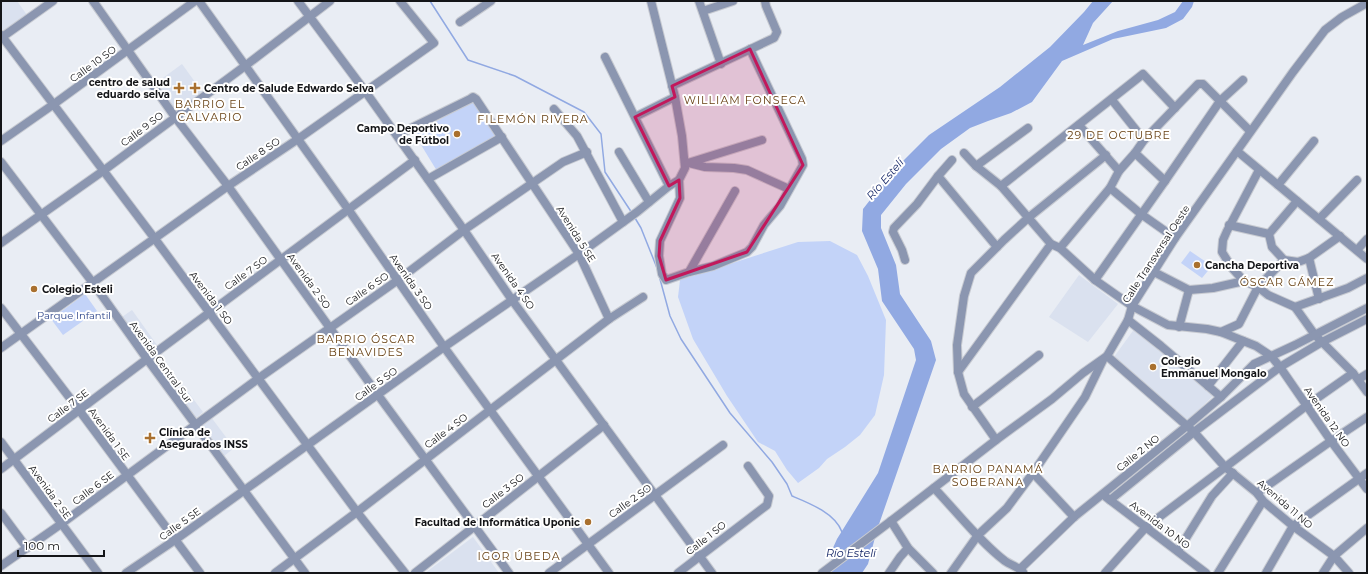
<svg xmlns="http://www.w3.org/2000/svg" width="1368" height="574" font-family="Montserrat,sans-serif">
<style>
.built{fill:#dae1ef}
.green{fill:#c3d3f8}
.water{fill:#91a9e2}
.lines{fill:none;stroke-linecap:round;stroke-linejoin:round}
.stream{stroke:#91a9e2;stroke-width:1.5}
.minor-casing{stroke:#c7cad1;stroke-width:10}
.minor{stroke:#8b96b0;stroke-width:8}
.marked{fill:#c2185b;fill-opacity:0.2;stroke:#c2185b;stroke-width:3;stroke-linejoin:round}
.poi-dot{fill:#a9702f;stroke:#fff;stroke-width:1.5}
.labels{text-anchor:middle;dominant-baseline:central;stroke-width:4;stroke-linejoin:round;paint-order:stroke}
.street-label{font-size:10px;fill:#141518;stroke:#fff}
.poi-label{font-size:10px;font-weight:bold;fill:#141518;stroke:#fff;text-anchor:start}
.park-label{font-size:10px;fill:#2f478b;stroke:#fff}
.neighbourhood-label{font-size:11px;letter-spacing:1px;fill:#663f11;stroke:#fff}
.water-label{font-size:11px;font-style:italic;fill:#122465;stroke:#fff}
</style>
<rect width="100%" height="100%" fill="#e9edf4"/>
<g class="built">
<polygon points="1,1 17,1 27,15 1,34"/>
<polygon points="182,64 203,93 176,112 156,83"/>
<polygon points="1079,275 1118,304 1088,342 1049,317"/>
<polygon points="132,310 157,345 147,352 122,317"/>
<polygon points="1135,328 1214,395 1187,421 1114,357"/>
<polygon points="176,376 203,412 196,418 168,382"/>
<polygon points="211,417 234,448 224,456 201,425"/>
<polygon points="473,537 499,573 425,573"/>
</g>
<g class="green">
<polygon points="476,97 498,134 437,171 415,135"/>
<polygon points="830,241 857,255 868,276 886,320 884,375 875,415 860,435 845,447 827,459 819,468 798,483 787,470 775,451 758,442 727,396 693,339 678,297 680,280 798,242"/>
<polygon points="1190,251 1212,266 1202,278 1181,263"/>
<polygon points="85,294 97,311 63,335 51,319"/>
</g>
<polygon class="water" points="1093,1 1113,1 1093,23 1083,45 1118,31 1158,20 1175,12 1183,1 1194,1 1192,7 1183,19 1166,28 1113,39 1062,61 1032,102 1011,113 988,121 970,128 941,149 906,184 881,215 881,228 896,265 900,294 931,341 936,360 877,530 868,564 862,573 831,573 832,550 837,539 878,473 916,360 914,349 882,301 878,269 862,231 863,209 892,172 929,135 1000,87 1050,47 1084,12"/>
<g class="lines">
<g class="stream">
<polyline points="430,1 468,60 515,76 584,112 601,134 605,172 632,213"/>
<path d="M635,218L641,228L657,268L670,316L681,339L730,413L772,462L787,484L792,496C809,503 835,513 842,532"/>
</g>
<defs>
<g id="minor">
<polyline points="93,1 175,117 228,186 378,395 509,573"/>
<polyline points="199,1 348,209 444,347 609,573"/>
<polyline points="298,1 365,91 464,230 512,300 712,573"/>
<polyline points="651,1 675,97 682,136 685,168 679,180 680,198 660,241 659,256 662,274 666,280 689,272 735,191"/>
<polyline points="699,1 721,64"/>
<polyline points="703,11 733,1"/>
<polyline points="460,22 491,1"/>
<polyline points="1,35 155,239 357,512 405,573"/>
<polyline points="1,38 53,1"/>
<polyline points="605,57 669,186"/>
<polyline points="672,86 774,38 777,32 766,6 765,1"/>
<polyline points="1112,100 1144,140"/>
<polyline points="554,109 577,136 623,222"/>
<polyline points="635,117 675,97"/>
<polyline points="1079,125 1119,171"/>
<polyline points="397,135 470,99 473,97 476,99 579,254 609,319"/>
<polyline points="1,141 54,104 195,1"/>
<polyline points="1237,151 1367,259"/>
<polyline points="619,152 649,202"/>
<polyline points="964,153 976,166 1001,186 1051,244 1060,248 1095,280 1132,306 1168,325 1207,329 1221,332 1256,346 1271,356 1280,367 1331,441 1367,489"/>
<polyline points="1135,153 1165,181"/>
<polyline points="1,162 93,283 147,359 305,573"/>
<polyline points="685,162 705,167 734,168 747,170 789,189"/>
<polyline points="688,163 762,140"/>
<polyline points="976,166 1028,128"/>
<polyline points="1259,170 1227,231 1223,240 1222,252 1232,268 1244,281 1258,287 1268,295 1295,307 1348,288 1367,278"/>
<polyline points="938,176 997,247"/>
<polyline points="428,179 502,137"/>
<polyline points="1278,185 1314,141"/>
<polyline points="1001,186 1143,74 1175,108"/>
<polyline points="1110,188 1141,214 1175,238"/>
<polyline points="1297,201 1269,234 1272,247 1284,260 1298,262 1309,258 1340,236"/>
<polyline points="1319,219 1357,180"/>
<polyline points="1229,225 1269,234"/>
<polyline points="1,243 103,171 245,66 330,1"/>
<polyline points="1060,248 1110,188 1119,171 1135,153 1144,140 1198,84 1203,84 1250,131"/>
<polyline points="1357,250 1367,239"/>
<polyline points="1309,258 1319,299"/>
<polyline points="905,260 902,250 893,232 894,228 917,204 938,176 952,160"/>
<polyline points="689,272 713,266 747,252 752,247 764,225 780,206 803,165 802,159 750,49"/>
<polyline points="1154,272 1189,290 1213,288 1244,281"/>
<polyline points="1095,280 1165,181 1220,101 1243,80"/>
<polyline points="1295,307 1315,335 1353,373 1367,392"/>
<polyline points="1,308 79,410 200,573"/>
<polyline points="1128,320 1161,346 1221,397"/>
<polyline points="1179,327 1189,290"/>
<polyline points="1221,332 1239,324 1258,287 1284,260"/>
<polyline points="1,348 228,186 298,139 434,43 400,1"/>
<polyline points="1107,356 1194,432 1225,467 1257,493 1263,501 1293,526 1334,556 1349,573"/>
<polyline points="958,372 1051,244"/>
<polyline points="1359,379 1367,374"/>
<polyline points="1208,386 1243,341"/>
<polyline points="972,407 1039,355"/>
<polyline points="996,440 964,394 958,372 957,345 964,296 971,273 1004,240 1028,218 1106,155"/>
<polyline points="1,442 98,573"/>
<polyline points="1,469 147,359 415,160"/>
<polyline points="1033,473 1074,517"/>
<path d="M934,488C956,511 980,542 1005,561C1011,565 1018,567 1023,572"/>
<polyline points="1257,493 1331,441 1367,417"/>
<polyline points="1106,497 1206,573"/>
<polyline points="1110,500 1194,432 1280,367 1322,342 1367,319"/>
<polyline points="1,513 27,548"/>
<polyline points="891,521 908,548 933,573"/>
<polyline points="1178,551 1212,496 1233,473"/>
<polyline points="1,566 61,524 259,378 398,280 464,230 563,162 587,152"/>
<polyline points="1020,569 1074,517 1187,426 1221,397 1254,364 1295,345 1367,308"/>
<polyline points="126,573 175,540 444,347 579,254 637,212 669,186 679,180"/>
<polyline points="275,573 357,512 609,319 643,297"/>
<polyline points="415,573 604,425"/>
<polyline points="549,573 723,445"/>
<polyline points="678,573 767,505 769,496 748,466"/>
<polyline points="822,573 891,521 996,440 1052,399 1083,373 1107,356 1128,320 1132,306 1175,238 1293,72 1325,30 1342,17 1367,3"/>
<polyline points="889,573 900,557 908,548"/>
<polyline points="951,573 978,535 1007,508 1033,473 1085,397 1103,360"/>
<polyline points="1105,573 1146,527 1306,406 1353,373"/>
<polyline points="1218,573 1263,501"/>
<polyline points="1266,573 1293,526 1367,473"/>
<polyline points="1323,573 1334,556 1367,528"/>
</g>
</defs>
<use href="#minor" class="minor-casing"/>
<use href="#minor" class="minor"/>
</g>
<path class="marked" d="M750,49L803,165L747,252L666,280L659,256L660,241L680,198L679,180L669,186L635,117L675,97L672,86Z"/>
<g class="poi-dot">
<path d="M177 82h4v4h4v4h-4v4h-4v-4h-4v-4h4z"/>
<path d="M193 82h4v4h4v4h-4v4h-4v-4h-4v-4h4z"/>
<circle cx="457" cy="134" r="4"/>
<circle cx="1197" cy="265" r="4"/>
<circle cx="34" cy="289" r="4"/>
<circle cx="1153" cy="367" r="4"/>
<path d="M148 432h4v4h4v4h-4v4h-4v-4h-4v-4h4z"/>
<circle cx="588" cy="522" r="4"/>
</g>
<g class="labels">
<g class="street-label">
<text transform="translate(93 64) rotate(-36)">Calle 10 SO</text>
<text transform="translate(142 129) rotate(-37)">Calle 9 SO</text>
<text transform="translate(258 154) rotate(-34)">Calle 8 SO</text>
<text transform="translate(576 234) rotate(58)">Avenida 5 SE</text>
<text transform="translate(1156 254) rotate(-57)">Calle Transversal Oeste</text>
<text transform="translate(246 273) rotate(-36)">Calle 7 SO</text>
<text transform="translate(309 281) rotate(54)">Avenida 2 SO</text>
<text transform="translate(513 281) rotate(55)">Avenida 4 SO</text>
<text transform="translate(411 282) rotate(55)">Avenida 3 SO</text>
<text transform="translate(367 289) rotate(-35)">Calle 6 SO</text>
<text transform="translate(211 298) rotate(53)">Avenida 1 SO</text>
<text transform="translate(161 362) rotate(54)">Avenida Central Sur</text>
<text transform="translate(376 384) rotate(-36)">Calle 5 SO</text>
<text transform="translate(68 406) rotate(-37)">Calle 7 SE</text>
<text transform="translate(1327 417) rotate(55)">Avenida 12 NO</text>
<text transform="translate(446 431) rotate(-37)">Calle 4 SO</text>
<text transform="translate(109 434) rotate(54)">Avenida 1 SE</text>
<text transform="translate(1138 453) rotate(-39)">Calle 2 NO</text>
<text transform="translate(93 488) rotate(-37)">Calle 6 SE</text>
<text transform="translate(503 491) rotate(-38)">Calle 3 SO</text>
<text transform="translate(50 492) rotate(54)">Avenida 2 SE</text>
<text transform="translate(630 501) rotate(-36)">Calle 2 SO</text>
<text transform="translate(1285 504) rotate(41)">Avenida 11 NO</text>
<text transform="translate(180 524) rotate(-36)">Calle 5 SE</text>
<text transform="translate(1160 525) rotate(37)">Avenida 10 NO</text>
<text transform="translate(706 538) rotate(-38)">Calle 1 SO</text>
</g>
<g class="poi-label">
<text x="170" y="82" text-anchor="end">centro de salud<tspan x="170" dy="12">eduardo selva</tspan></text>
<text x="204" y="88">Centro de Salude Edwardo Selva</text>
<text x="449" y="128" text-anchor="end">Campo Deportivo<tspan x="449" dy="12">de Fútbol</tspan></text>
<text x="1205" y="265">Cancha Deportiva</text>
<text x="42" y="289">Colegio Esteli</text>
<text x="1161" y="361">Colegio<tspan x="1161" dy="12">Emmanuel Mongalo</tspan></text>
<text x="159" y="432">Clínica de<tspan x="159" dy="12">Asegurados INSS</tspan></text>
<text x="580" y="522" text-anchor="end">Facultad de Informática Uponic</text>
</g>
<g class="park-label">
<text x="74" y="315">Parque Infantil</text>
</g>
<g class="neighbourhood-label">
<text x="745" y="100">WILLIAM FONSECA</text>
<text x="210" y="104">BARRIO EL<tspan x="210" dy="13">CALVARIO</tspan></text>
<text x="533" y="119">FILEMÓN RIVERA</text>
<text x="1119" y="135">29 DE OCTUBRE</text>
<text x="1287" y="282">ÓSCAR GÁMEZ</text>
<text x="366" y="339">BARRIO ÓSCAR<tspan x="366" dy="13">BENAVIDES</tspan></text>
<text x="988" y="469">BARRIO PANAMÁ<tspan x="988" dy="13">SOBERANA</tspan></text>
<text x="519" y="556">IGOR ÚBEDA</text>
</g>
<g class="water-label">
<text transform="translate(885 179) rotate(-49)">Río Estelí</text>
<text x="851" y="553">Río Estelí</text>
</g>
</g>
<rect width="1368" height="574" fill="none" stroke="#141518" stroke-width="4"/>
<path d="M18 550v6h86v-6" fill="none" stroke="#141518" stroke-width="2"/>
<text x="24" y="550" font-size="12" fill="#141518" stroke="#ffffff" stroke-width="3" paint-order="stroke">100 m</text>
</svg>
